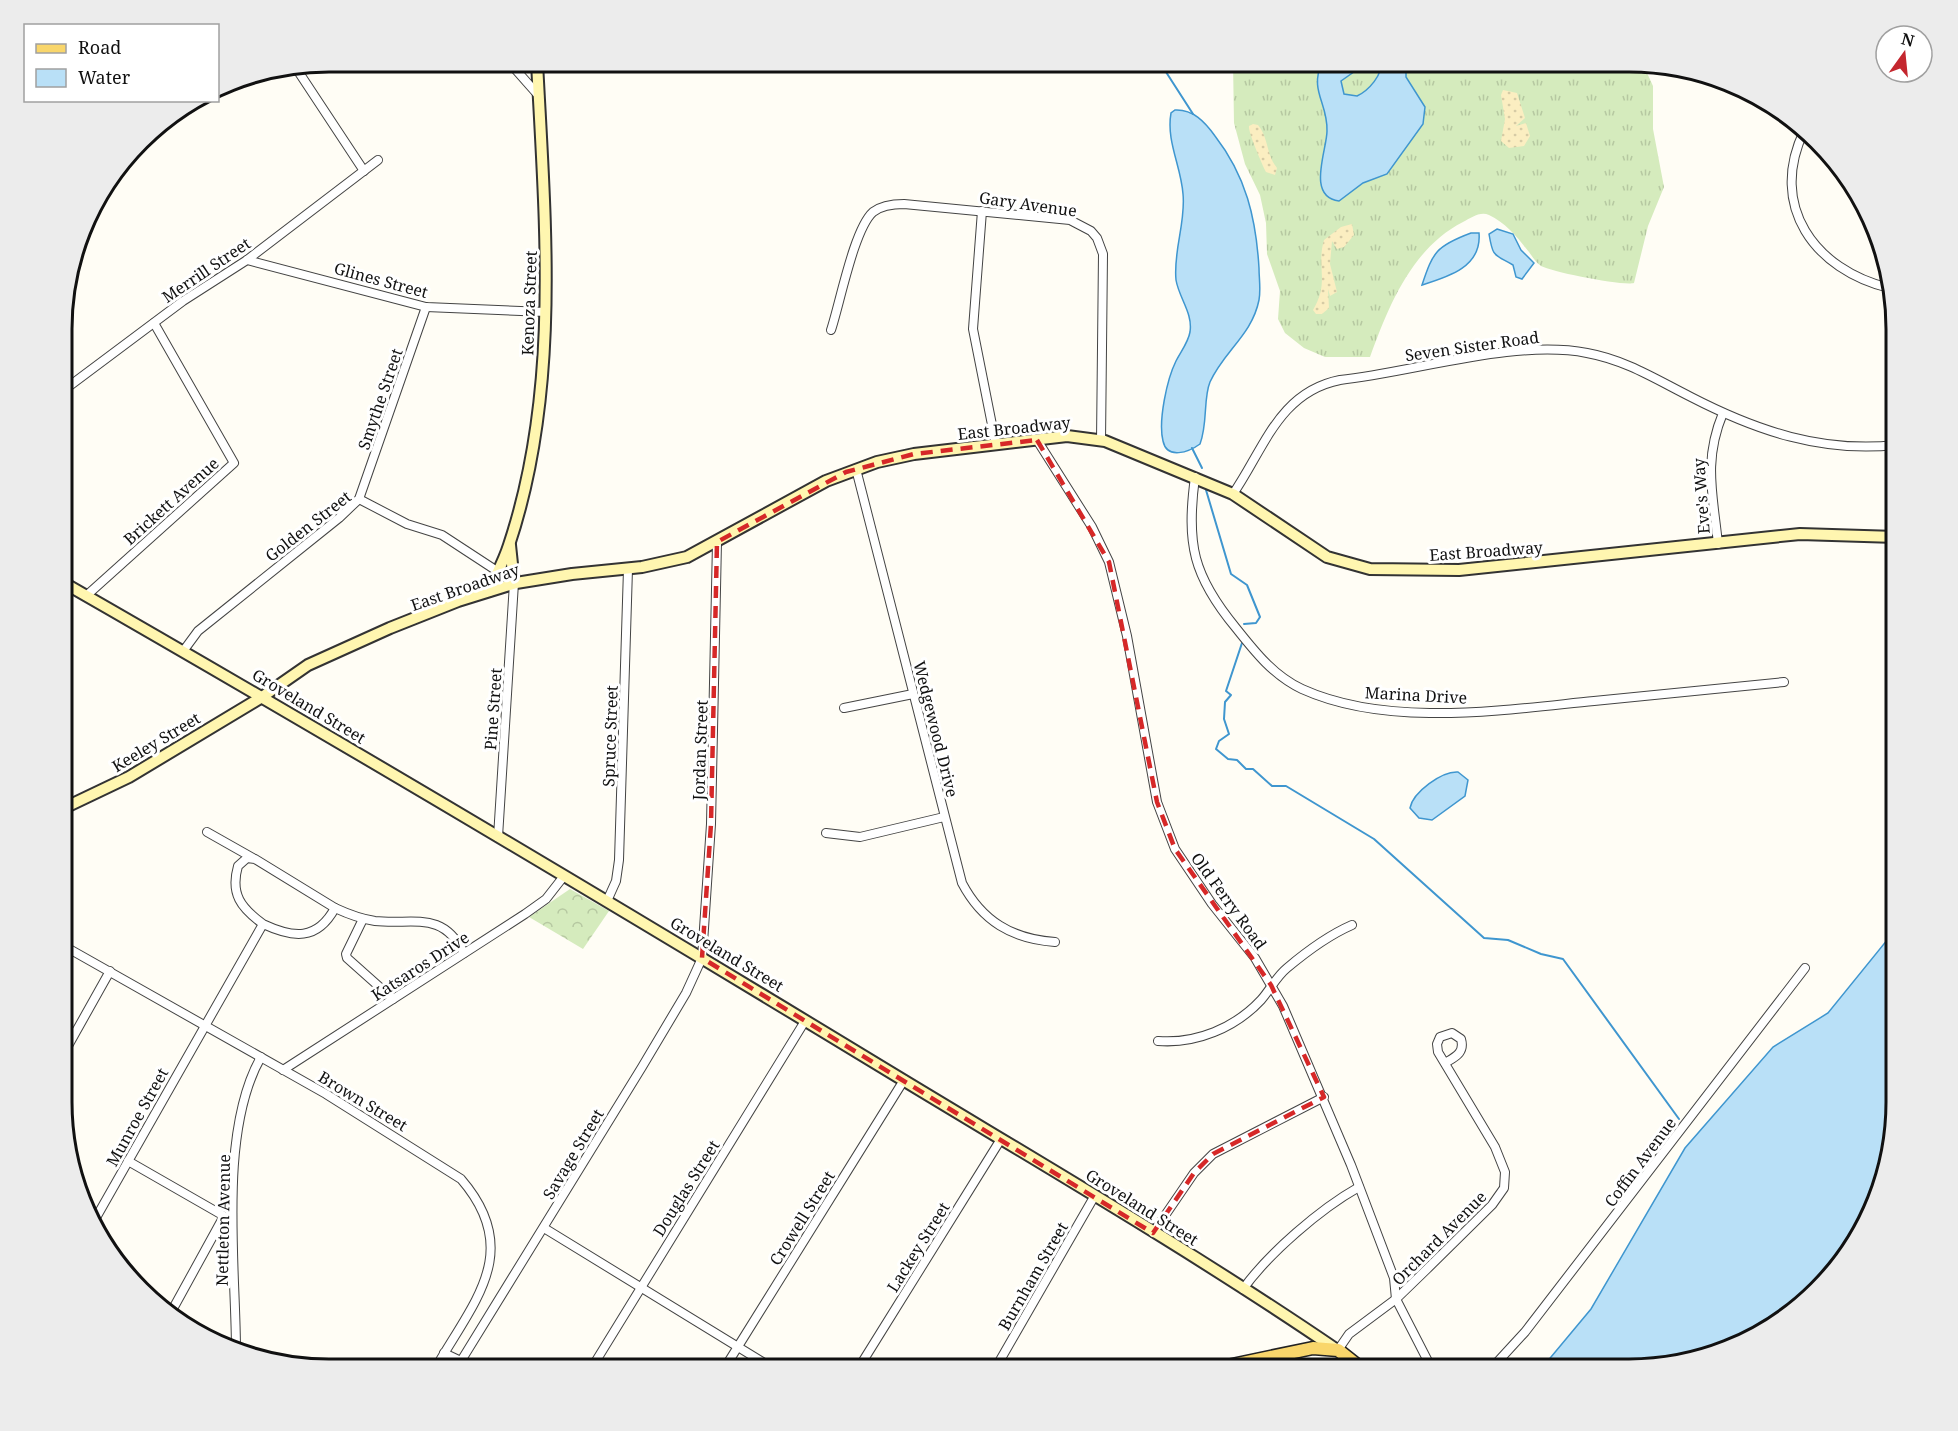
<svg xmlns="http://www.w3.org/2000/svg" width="1958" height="1431" font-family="'Noto Serif',serif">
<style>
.grass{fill:url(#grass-tufts)}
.sand{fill:url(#sand-dots)}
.park{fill:url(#park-crowns)}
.water{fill:#b9e0f7;stroke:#3f96cf;stroke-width:1.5}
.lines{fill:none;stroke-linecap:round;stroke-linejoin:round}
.stream{stroke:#3f96cf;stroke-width:2}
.street-casing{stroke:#444;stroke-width:10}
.secondary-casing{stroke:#333;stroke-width:14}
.primary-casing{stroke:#222;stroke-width:15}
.street{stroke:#fff;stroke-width:8}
.secondary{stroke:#fff6b0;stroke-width:10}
.primary{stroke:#f9d66b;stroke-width:12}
.marked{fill:none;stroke:#d62828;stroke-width:4.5;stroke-dasharray:12 8;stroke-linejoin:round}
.labels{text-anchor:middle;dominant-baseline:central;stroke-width:6;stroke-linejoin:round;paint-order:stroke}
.street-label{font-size:16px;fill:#111;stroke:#fff}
.rim{fill:none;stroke:#111;stroke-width:3}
</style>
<defs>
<pattern id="grass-tufts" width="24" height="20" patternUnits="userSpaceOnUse" patternTransform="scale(1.5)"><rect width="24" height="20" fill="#d5ebbd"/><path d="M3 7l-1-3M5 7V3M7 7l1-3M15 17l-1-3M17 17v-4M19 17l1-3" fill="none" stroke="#b6c8a1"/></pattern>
<pattern id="sand-dots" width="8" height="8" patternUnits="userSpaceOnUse" patternTransform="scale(1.5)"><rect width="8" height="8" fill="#fbeec1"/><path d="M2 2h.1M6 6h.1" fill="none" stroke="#d6cba5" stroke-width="1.8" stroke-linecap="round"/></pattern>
<pattern id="park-crowns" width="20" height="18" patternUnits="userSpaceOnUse" patternTransform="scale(1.5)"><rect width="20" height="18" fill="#d5ebbd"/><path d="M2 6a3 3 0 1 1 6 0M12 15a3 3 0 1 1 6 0" fill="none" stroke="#b6c8a1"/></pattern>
</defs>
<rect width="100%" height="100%" fill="#fffdf5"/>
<path class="grass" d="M1233,62H1642L1653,86V129L1664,187L1648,226L1634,283C1622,286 1552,272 1541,266C1536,263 1532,256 1529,252C1518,238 1506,223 1489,215C1480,211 1471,218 1463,222C1412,248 1389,305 1370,357H1325L1304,348L1285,333L1278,319L1280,291L1267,254L1266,223L1260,195L1245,164L1234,123Z"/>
<g class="sand">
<polygon points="1503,90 1517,93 1525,118 1516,126 1526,123 1530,136 1524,146 1509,148 1501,141 1505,119 1501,95"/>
<path d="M1253,124L1258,125C1269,138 1266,155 1277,168L1275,175L1266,172C1262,164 1248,132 1249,126Z"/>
<path d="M1352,224L1354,235L1344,247L1337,249L1332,241L1330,264L1337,292L1330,296L1328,289L1329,308L1322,314H1316L1313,310C1330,282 1316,267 1324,240L1341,227Z"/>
</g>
<polygon class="park" points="570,889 609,911 583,949 529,917"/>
<g class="water">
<path d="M1322,62H1368L1341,81L1344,94L1357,96C1368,91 1384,74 1380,62H1406V77L1425,107L1423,124L1387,174L1363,183L1339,201C1306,197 1327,150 1327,131C1328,103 1309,91 1322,62Z"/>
<path d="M1175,110C1193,109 1205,122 1215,136C1246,176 1256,218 1259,268C1259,279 1261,289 1259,300C1252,335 1224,351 1210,382C1203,399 1208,423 1200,444C1189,452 1167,460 1163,441C1158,421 1167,379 1176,361C1181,351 1188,343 1190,332C1193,313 1179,298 1176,280C1173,251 1186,222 1183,194C1181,166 1166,141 1171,113Z"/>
<path d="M1497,229L1513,234L1521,250L1534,263L1522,279L1516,277L1513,265C1494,254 1493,258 1489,234Z"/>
<path d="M1471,233H1479C1482,267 1448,277 1422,285C1433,252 1436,246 1471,233Z"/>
<path d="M1458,772L1468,780L1465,796L1432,820L1419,818L1410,808C1413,792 1442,771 1458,772Z"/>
<polygon points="1896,929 1896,1119 1882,1188 1841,1265 1747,1342 1629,1369 1541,1369 1591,1309 1685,1148 1773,1047 1828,1013"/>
</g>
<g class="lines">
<g class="stream">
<polyline points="1173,62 1166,72 1193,114"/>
<polyline points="1192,448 1202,468"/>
<polyline points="1206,490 1231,574 1247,585 1260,617 1256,623 1244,624"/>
<polyline points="1242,643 1226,691 1231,695 1225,702 1224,719 1229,734 1219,741 1216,749 1228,759 1237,760 1246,769 1253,769 1272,786 1286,786 1374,839 1484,938 1508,940 1541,954 1563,959 1679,1119"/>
</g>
<defs>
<g id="street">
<polyline points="509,62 539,96"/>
<polyline points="296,68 364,171"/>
<path d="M1804,131C1768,206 1815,270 1889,288"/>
<polyline points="982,211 973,329 996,445"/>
<polyline points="247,260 426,307 546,312"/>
<path d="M831,330C840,303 854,229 873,212C882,205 894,204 904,204L1070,220L1091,231L1097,238L1103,254L1101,441"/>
<polyline points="64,390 183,301 247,260 378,160"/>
<polyline points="1037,440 1092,527 1109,562 1127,636 1157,802 1175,849 1212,904 1255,958 1283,1006 1351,1165 1394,1278 1396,1299 1432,1369"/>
<path d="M856,469L962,883C982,921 1012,939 1055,942"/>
<path d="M1195,477C1186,544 1193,576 1236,628C1255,652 1274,676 1302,689C1388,728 1503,710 1594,701C1657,695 1720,689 1784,682"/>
<path d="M1233,494C1264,449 1279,392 1340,380C1415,372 1514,339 1587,353C1626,360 1657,380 1691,397C1757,431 1822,453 1896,445"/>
<polyline points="359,499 407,524 442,535 497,571"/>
<path d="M1718,544C1713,494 1703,461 1723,413"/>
<polyline points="86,596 234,463 154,323"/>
<polyline points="184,650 198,631 339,518 359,499 426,307"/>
<polyline points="844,708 913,694"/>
<polyline points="207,832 253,858"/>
<polyline points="826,833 860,837 944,817"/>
<polyline points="498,837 514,583"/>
<polyline points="607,901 616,881 619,860 628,569"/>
<path d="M335,908C348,914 361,919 375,921C414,925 442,910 464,953"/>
<polyline points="363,919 346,954 347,958 393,999"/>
<path d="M64,946L326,1094L461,1179C524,1252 473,1302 435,1369"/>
<path d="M1158,1041C1196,1044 1235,1028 1261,1000C1270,990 1276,977 1287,968C1306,952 1329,935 1352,925"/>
<polyline points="64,1053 110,971"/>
<polyline points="283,1070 525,914 546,899 564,876"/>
<polyline points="128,1161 224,1216 169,1316"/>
<path d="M93,1223L263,924C293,938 317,941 335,908L255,859L247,858L238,866C230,894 241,908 263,924"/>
<polyline points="544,1228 774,1369"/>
<polyline points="1153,1233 1194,1173 1213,1154 1324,1097"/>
<path d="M1243,1289C1269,1253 1320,1209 1359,1187"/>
<path d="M1338,1350L1349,1334L1396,1299L1426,1270L1492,1205L1504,1188L1505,1172L1495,1147L1438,1052L1437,1044L1440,1037L1452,1033L1461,1039C1465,1053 1455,1057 1445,1063"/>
<path d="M236,1351C236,1266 218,1132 261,1057"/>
<polyline points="444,1353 461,1361 642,1067 686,993 702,958 711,824 717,542"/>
<polyline points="591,1369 805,1021"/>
<polyline points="724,1369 904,1080"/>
<polyline points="858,1369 1001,1139"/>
<polyline points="995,1369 1094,1197"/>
<polyline points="1491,1369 1525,1332 1805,968"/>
</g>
<g id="secondary">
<polyline points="510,545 514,583"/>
<path d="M64,583C338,740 610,902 880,1066C1033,1159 1189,1249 1337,1350"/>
<path d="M489,591C496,575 504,561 509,545C561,389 545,222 537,62"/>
<polyline points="64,808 129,777 262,697 308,665 390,628 458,601 516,583 572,574 642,567 687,557 826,481 877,462 914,454 1067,436 1105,441 1233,494 1327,557 1370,569 1459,570 1800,534 1896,537"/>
</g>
<polyline id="primary" points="1213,1369 1313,1348 1338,1350 1362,1369"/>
</defs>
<use href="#street" class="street-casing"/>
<use href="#secondary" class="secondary-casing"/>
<use href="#primary" class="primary-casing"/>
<use href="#street" class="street"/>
<use href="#secondary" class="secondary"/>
<use href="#primary" class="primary"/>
</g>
<path class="marked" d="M1037,440L1109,562L1157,802L1175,849L1271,985L1324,1097L1213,1154L1194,1173L1153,1233L702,958L711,824L717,542L846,472L914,454Z"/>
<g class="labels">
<g class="street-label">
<text transform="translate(1028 204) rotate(8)">Gary Avenue</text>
<text transform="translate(206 270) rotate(-34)">Merrill Street</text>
<text transform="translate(381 280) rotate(15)">Glines Street</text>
<text transform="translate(529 303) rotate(-88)">Kenoza Street</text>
<text transform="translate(1472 346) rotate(-8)">Seven Sister Road</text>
<text transform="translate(380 399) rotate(-71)">Smythe Street</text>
<text transform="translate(1014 428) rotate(-6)">East Broadway</text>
<text transform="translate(1701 496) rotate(-94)">Eve's Way</text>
<text transform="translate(171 501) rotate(-42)">Brickett Avenue</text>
<text transform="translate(308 526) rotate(-38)">Golden Street</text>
<text transform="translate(1486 551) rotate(-4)">East Broadway</text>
<text transform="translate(465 587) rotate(-19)">East Broadway</text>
<text transform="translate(1416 695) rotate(3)">Marina Drive</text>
<text transform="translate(309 706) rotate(31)">Groveland Street</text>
<text transform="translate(493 709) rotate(-86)">Pine Street</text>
<text transform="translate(936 729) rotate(76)">Wedgewood Drive</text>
<text transform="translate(610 736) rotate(-88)">Spruce Street</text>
<text transform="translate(156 742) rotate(-31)">Keeley Street</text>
<text transform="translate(700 750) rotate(-88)">Jordan Street</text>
<text transform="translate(1229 901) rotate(54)">Old Ferry Road</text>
<text transform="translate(727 954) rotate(31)">Groveland Street</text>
<text transform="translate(420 966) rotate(-33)">Katsaros Drive</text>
<text transform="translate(363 1101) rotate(31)">Brown Street</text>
<text transform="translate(137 1117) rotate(-61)">Munroe Street</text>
<text transform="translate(573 1154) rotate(-59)">Savage Street</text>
<text transform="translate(1640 1162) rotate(-53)">Coffin Avenue</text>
<text transform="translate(686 1188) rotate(-58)">Douglas Street</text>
<text transform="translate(1142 1207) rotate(32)">Groveland Street</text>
<text transform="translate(802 1218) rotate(-58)">Crowell Street</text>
<text transform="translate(223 1220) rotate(-89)">Nettleton Avenue</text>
<text transform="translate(1439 1238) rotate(-45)">Orchard Avenue</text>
<text transform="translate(918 1247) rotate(-58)">Lackey Street</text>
<text transform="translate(1033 1276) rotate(-60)">Burnham Street</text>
</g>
</g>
<path d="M0 0H1958V1431H0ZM329 72H1629A257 257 0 0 1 1886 329V1102A257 257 0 0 1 1629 1359H329A257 257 0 0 1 72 1102V329A257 257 0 0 1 329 72Z" fill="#ececec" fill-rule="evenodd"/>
<path class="rim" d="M329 72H1629A257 257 0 0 1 1886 329V1102A257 257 0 0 1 1629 1359H329A257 257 0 0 1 72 1102V329A257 257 0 0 1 329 72Z"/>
<rect x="24" y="24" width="195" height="78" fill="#ffffff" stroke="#a0a0a0" stroke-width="1.5"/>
<rect x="36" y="44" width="30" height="9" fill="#f9d66b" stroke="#a0a0a0" stroke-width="1.5"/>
<text x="78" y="54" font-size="18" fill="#111111">Road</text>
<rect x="36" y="69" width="30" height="18" fill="#b9e0f7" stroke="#a0a0a0" stroke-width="1.5"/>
<text x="78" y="84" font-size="18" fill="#111111">Water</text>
<g transform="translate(1904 54) rotate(15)"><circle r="28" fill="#ffffff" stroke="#a0a0a0" stroke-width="1.5"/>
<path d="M0-4.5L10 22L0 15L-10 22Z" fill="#c4262e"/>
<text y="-9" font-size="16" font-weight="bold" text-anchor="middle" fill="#111111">N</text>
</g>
</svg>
